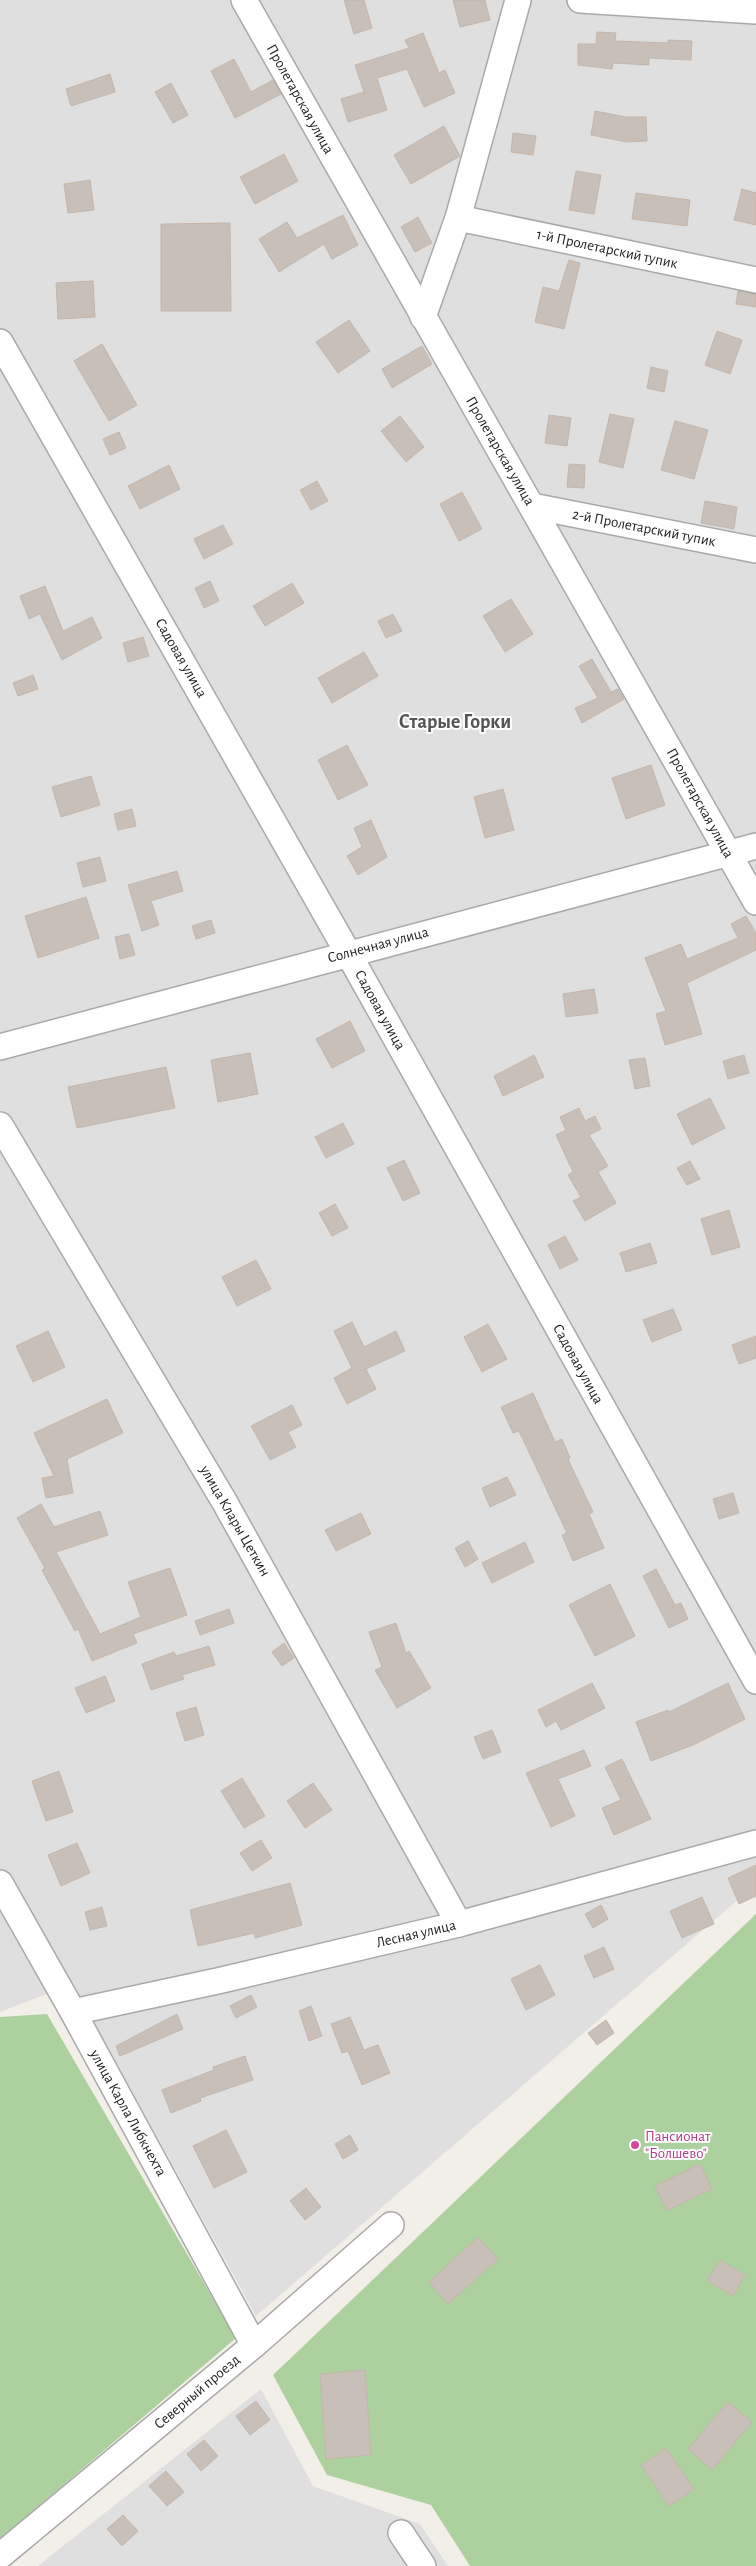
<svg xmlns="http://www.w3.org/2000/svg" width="756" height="2566" font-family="'Alegreya Sans',sans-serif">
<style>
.residential{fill:#e0dfdf}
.forest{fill:#add19e}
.building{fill:#c7bfb8;stroke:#c4b6ab}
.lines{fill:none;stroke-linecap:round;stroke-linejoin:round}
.minor-casing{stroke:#a9a9a9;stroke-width:28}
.minor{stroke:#fff;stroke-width:25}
.hotel-dot{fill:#d1479c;stroke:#fff;stroke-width:2}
.labels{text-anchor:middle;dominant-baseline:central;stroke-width:4;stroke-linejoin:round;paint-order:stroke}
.street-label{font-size:15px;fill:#222;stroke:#fff}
.hotel-label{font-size:15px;fill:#b23c85;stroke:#fff;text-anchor:start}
.district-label{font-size:20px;font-weight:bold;fill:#555;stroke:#fff}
</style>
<rect width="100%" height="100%" fill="#f2efe9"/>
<g class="residential">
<polygon points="0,0 756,0 756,1884 256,2316 73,1984 0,2012"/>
<polygon points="261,2389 313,2486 420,2524 448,2566 38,2566"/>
</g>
<g class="forest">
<polygon points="756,1914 756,2566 470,2566 431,2505 327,2475 273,2375"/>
<polygon points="47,2014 236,2338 0,2539 0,2017"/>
</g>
<g class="building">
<polygon points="344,0 364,0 372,28 354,34"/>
<polygon points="453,0 485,0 490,20 460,27"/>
<polygon points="597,32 616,33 615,41 668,43 668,40 692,41 691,60 649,58 649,65 613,63 612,69 578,65 578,44 596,44"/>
<polygon points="423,33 439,73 445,70 455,93 424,107 407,69 377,78 387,110 348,122 341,99 364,92 355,65 409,48 405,40"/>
<polygon points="234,59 251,92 273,80 281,94 235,118 211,71"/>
<polygon points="110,74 115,92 71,106 66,89"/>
<polygon points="171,83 188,115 173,123 155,92"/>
<polygon points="595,111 626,117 646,117 647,141 627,142 591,135"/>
<polygon points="444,126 460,156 411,184 394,155"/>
<polygon points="513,133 536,136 533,155 511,152"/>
<polygon points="284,154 298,181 255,204 240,177"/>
<polygon points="576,171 601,175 594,214 569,210"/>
<polygon points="90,180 94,210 68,213 64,184"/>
<polygon points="742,189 756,193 756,225 734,220"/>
<polygon points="636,193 690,200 687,226 632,219"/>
<polygon points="343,215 358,245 332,259 324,244 279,272 259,239 287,222 297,238"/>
<polygon points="418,217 432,243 415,252 401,227"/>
<polygon points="230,223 231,311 161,311 161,224"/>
<polygon points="569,260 580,263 564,329 535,322 543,287 559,291"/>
<polygon points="93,281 95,317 58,319 56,283"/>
<polygon points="738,291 756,294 756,307 736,304"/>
<polygon points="349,320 370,351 338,373 316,342"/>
<polygon points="717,331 742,340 730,374 705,365"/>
<polygon points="102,344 137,405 109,421 74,361"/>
<polygon points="422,346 432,364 392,388 382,369"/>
<polygon points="651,367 668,371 664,392 647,388"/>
<polygon points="610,414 634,419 623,468 599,462"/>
<polygon points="549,415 571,418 567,446 545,443"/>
<polygon points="400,416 424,447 406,462 381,431"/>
<polygon points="675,421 708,430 694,479 661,470"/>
<polygon points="119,432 126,448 110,455 103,439"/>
<polygon points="569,464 585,465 584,488 567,487"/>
<polygon points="169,465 180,489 140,509 128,486"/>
<polygon points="317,481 328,501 311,510 300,490"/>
<polygon points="462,492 482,529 459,541 440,504"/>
<polygon points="705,501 737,507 734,529 701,523"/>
<polygon points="223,525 233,544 204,559 194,539"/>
<polygon points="210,581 219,601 204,608 195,588"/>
<polygon points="292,583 304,603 265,626 253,606"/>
<polygon points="45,586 63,631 92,617 102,638 62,660 40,614 29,619 20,596"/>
<polygon points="511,599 533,634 505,652 483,616"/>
<polygon points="393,614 402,631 386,638 378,621"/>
<polygon points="143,637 149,656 128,662 123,643"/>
<polygon points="364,652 378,676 332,703 318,678"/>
<polygon points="592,659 611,692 618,689 624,699 582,723 575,708 598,698 579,666"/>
<polygon points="33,675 38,689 18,696 13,683"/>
<polygon points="347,745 368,785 338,800 318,760"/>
<polygon points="651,765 665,805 626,819 612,778"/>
<polygon points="91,776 100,805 61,817 52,787"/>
<polygon points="503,789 514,830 485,838 474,797"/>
<polygon points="132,809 136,826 118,830 114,814"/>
<polygon points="371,820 387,857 358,875 347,856 362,847 354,828"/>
<polygon points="100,857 106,881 83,887 77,863"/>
<polygon points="177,871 183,891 151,901 159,925 142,931 128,885"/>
<polygon points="86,897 99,938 38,958 25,916"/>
<polygon points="746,916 756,933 756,950 687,983 702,1034 665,1045 656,1014 666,1011 645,958 681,944 687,959 738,938 731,924"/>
<polygon points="211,920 215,933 196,939 192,926"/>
<polygon points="129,934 135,955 120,959 115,937"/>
<polygon points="594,989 598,1013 566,1017 563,994"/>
<polygon points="350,1021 365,1051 332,1068 316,1039"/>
<polygon points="250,1053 258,1094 218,1102 211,1060"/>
<polygon points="534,1055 544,1077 503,1096 494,1076"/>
<polygon points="744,1055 749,1073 728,1079 723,1061"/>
<polygon points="645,1058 650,1086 635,1089 629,1060"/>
<polygon points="166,1067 175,1108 77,1128 68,1087"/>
<polygon points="710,1098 725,1128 692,1145 677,1114"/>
<polygon points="579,1108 585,1121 595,1116 601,1129 589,1135 608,1166 598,1172 616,1203 585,1221 573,1201 581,1197 568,1175 573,1172 556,1135 566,1130 560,1117"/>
<polygon points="343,1123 354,1144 326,1158 315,1137"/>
<polygon points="404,1160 420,1193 403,1201 387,1168"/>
<polygon points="690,1161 700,1179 687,1185 677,1168"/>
<polygon points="335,1204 348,1228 332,1236 319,1213"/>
<polygon points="729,1210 740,1247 712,1255 701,1219"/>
<polygon points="565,1236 578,1260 560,1269 548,1245"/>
<polygon points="650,1243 657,1263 626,1272 620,1253"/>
<polygon points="256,1260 271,1289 237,1306 222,1277"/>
<polygon points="673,1309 682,1330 652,1342 643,1320"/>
<polygon points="352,1322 364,1347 396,1331 405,1351 366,1369 376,1389 347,1404 334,1378 352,1368 334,1331"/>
<polygon points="488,1324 507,1359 482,1372 464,1337"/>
<polygon points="48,1331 65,1367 33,1382 16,1346"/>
<polygon points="756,1336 756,1358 739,1364 732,1345"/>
<polygon points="533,1393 555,1442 562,1439 570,1458 568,1459 593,1512 589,1514 604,1548 573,1561 562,1535 567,1533 519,1431 513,1433 501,1407"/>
<polygon points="107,1399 123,1433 67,1459 73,1493 46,1498 42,1478 54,1476 34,1433"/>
<polygon points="292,1405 302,1425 288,1432 296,1447 270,1460 251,1426"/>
<polygon points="507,1477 516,1495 490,1507 482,1488"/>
<polygon points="733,1493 739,1513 719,1519 713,1499"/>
<polygon points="41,1504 54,1527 100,1511 108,1535 56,1552 100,1634 141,1617 128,1582 170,1568 187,1615 133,1634 137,1643 92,1661 78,1629 75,1631 42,1570 45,1568 17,1518"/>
<polygon points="361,1513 371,1534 336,1551 325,1530"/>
<polygon points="468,1541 478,1559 465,1567 455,1548"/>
<polygon points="525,1542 534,1562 492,1583 482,1563"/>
<polygon points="656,1569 675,1605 681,1603 688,1619 669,1628 643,1576"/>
<polygon points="610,1584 635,1636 595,1656 569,1605"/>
<polygon points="229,1609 234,1623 200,1635 195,1621"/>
<polygon points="396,1623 406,1653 409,1651 431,1688 397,1708 375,1670 382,1667 369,1632"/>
<polygon points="284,1643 294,1658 282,1666 272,1652"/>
<polygon points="209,1646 215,1665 182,1675 184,1679 151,1690 142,1664 174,1652 176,1656"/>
<polygon points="105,1676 115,1701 86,1713 75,1688"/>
<polygon points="592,1683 605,1708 561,1730 556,1721 546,1727 538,1710"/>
<polygon points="728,1683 745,1719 693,1745 651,1761 636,1722 668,1710 669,1712"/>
<polygon points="196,1707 204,1735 185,1741 176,1713"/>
<polygon points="492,1730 501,1752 483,1759 474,1737"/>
<polygon points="584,1750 591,1766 558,1779 575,1816 551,1827 526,1773"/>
<polygon points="622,1759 651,1819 614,1835 602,1808 621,1800 605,1767"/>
<polygon points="59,1771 73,1812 46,1821 32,1781"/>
<polygon points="242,1778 265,1816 244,1828 221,1791"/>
<polygon points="313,1783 332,1810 305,1828 287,1801"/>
<polygon points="261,1840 272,1858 252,1871 240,1853"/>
<polygon points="77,1843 90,1873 61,1886 48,1855"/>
<polygon points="756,1865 756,1896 739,1904 728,1878"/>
<polygon points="290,1883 302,1925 255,1938 254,1933 198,1946 190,1910"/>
<polygon points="702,1897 714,1924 682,1938 670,1911"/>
<polygon points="601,1905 608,1919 593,1928 585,1914"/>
<polygon points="102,1907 107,1926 90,1930 85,1912"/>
<polygon points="604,1947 614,1969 594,1978 584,1956"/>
<polygon points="540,1965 555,1995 526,2010 511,1979"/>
<polygon points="251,1995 257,2007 236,2018 230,2006"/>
<polygon points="311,2006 322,2036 309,2041 299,2011"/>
<polygon points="177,2014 183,2029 120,2056 116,2046"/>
<polygon points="350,2017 364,2050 378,2045 390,2073 362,2085 348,2051 342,2053 331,2024"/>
<polygon points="606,2020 614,2033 597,2045 588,2033"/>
<polygon points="245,2056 253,2080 200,2098 201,2101 171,2113 162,2090 214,2070 213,2067"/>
<polygon points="226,2130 247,2172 214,2188 193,2146"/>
<polygon points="350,2135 358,2150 343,2159 335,2144"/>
<polygon points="700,2164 712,2189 667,2211 655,2186"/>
<polygon points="306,2188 321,2207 305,2220 290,2201"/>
<polygon points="478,2237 498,2259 448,2304 429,2282"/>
<polygon points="720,2260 745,2275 733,2296 707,2281"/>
<polygon points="365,2370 371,2455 326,2459 320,2374"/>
<polygon points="256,2401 270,2420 250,2435 236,2416"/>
<polygon points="728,2402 752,2422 712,2470 688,2449"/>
<polygon points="204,2440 218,2456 201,2471 187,2454"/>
<polygon points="666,2448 694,2489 669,2506 641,2465"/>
<polygon points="166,2471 184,2492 167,2506 149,2486"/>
<polygon points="123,2515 138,2531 122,2546 107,2529"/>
</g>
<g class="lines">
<defs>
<g id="minor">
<polyline points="244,0 756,902"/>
<polyline points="580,0 756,11"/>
<polyline points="458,218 756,280"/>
<polyline points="423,317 458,218 518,0"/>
<polyline points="0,342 348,953 756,1681"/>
<polyline points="532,506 756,550"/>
<polyline points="0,1047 756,846"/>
<polyline points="0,1125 224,1501 459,1924"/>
<polyline points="0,1883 73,2012 254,2345"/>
<polyline points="73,2012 222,1980 459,1924 756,1843"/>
<polyline points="401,2533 423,2566"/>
<polyline points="0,2556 254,2345 391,2225"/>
</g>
</defs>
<use href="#minor" class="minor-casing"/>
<use href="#minor" class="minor"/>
</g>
<circle class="hotel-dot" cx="635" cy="2145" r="5"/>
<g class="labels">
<g class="street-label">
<text transform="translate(300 99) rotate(61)">Пролетарская улица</text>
<text transform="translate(607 249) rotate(12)">1-й Пролетарский тупик</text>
<text transform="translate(500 451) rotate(60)">Пролетарская улица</text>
<text transform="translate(644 528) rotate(11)">2-й Пролетарский тупик</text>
<text transform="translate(181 658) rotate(60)">Садовая улица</text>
<text transform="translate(700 803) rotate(61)">Пролетарская улица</text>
<text transform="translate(378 945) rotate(-15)">Солнечная улица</text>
<text transform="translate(380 1010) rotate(61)">Садовая улица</text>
<text transform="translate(578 1364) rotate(61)">Садовая улица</text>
<text transform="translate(235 1521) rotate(60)">улица Клары Цеткин</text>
<text transform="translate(416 1934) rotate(-13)">Лесная улица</text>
<text transform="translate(128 2113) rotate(61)">улица Карла Либкнехта</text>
<text transform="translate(197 2392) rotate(-40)">Северный проезд</text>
</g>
<g class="hotel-label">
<text x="645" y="2136">Пансионат<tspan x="645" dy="17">"Болшево"</tspan></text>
</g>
<g class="district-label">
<text x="455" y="722">Старые Горки</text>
</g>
</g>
</svg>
